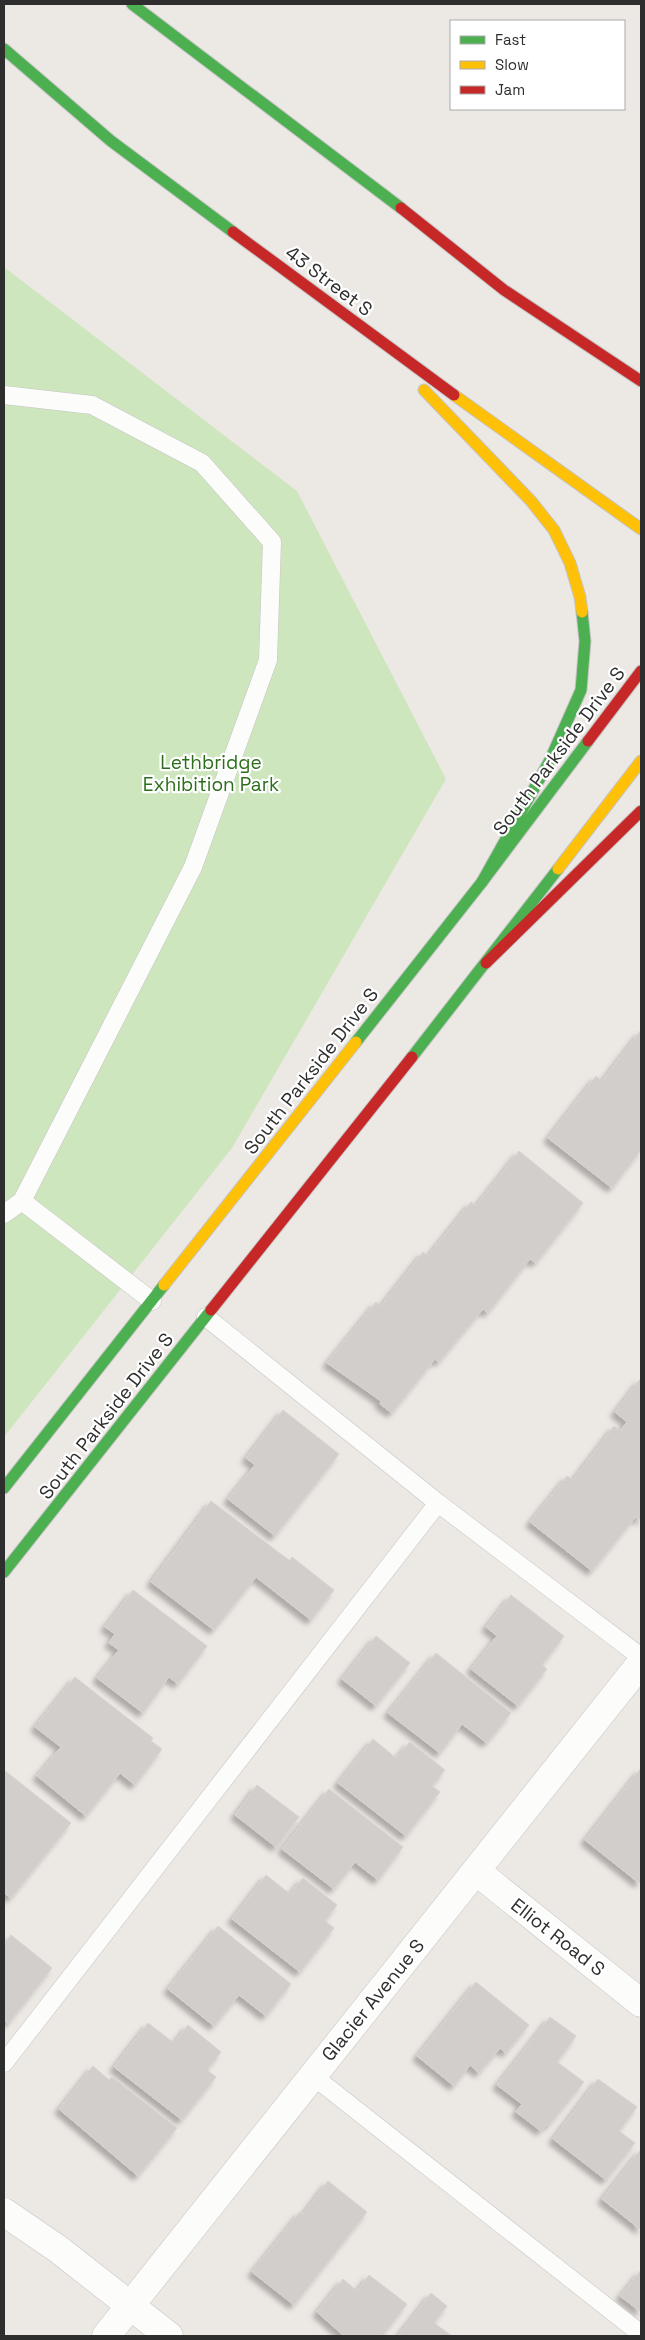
<svg xmlns="http://www.w3.org/2000/svg" width="645" height="2340" font-family="'Space Grotesk',sans-serif">
<style>
.green{fill:#cee6be}
.building{fill:#d1cecb;stroke:#d7d4d0;filter:url(#shadow)}
.lines{fill:none;stroke-linecap:round;stroke-linejoin:round}
.lane-casing{stroke:#c5c4c5;stroke-width:19}
.street-casing{stroke:#c5c4c5;stroke-width:29}
.fast-casing{stroke:#c5c4c5;stroke-width:13}
.slow-casing{stroke:#c5c4c5;stroke-width:13}
.jam-casing{stroke:#c5c4c5;stroke-width:13}
.lane{stroke:#fcfcfb;stroke-width:18}
.street{stroke:#fcfcfb;stroke-width:28}
.fast{stroke:#4caf50;stroke-width:11}
.slow{stroke:#ffc107;stroke-width:11}
.jam{stroke:#c62828;stroke-width:11}
.labels{text-anchor:middle;dominant-baseline:central;stroke-width:4.5;stroke-linejoin:round;paint-order:stroke}
.street-label{font-size:19px;fill:#2e2e2e;stroke:#fff}
.park-label{font-size:19px;fill:#2c6e1b;stroke:#fff}
</style>
<defs>
<filter id="shadow"><feDropShadow dx="-4.5" dy="4.5" stdDeviation="2.5" flood-color="#0004"/></filter>
</defs>
<rect width="100%" height="100%" fill="#ece8e4"/>
<polygon class="green" points="4,267 297,491 446,779 232,1148 4,1437"/>
<g class="building">
<polygon points="641,1030 641,1150 612,1188 548,1138 596,1076 602,1081"/>
<polygon points="519,1151 583,1203 536,1263 530,1259 488,1313 483,1309 439,1362 435,1359 392,1413 380,1404 381,1401 327,1363 376,1302 381,1306 423,1252 428,1256 471,1202 476,1206"/>
<polygon points="641,1378 641,1521 636,1516 592,1571 530,1522 567,1476 573,1480 614,1426 620,1431 627,1422 615,1412"/>
<polygon points="283,1410 339,1454 275,1536 228,1499 255,1465 246,1458"/>
<polygon points="211,1501 290,1561 292,1557 334,1590 311,1620 256,1577 214,1630 151,1582"/>
<polygon points="133,1590 207,1646 178,1684 169,1677 143,1713 97,1678 119,1650 109,1643 115,1634 105,1627"/>
<polygon points="511,1595 564,1636 542,1665 547,1669 518,1706 471,1669 497,1636 486,1627"/>
<polygon points="376,1636 410,1663 376,1706 342,1679"/>
<polygon points="436,1653 511,1713 487,1743 462,1724 440,1753 388,1713"/>
<polygon points="75,1677 153,1738 151,1741 162,1749 135,1785 120,1773 86,1816 37,1776 61,1747 35,1727"/>
<polygon points="373,1739 396,1758 410,1742 445,1770 432,1786 440,1792 406,1836 338,1783"/>
<polygon points="641,1768 641,1881 639,1883 585,1840"/>
<polygon points="4,1770 71,1823 11,1898 4,1893"/>
<polygon points="257,1785 299,1817 276,1847 235,1815"/>
<polygon points="329,1789 403,1847 378,1880 355,1862 334,1889 282,1849"/>
<polygon points="266,1875 290,1894 303,1878 337,1905 325,1921 334,1928 300,1972 232,1919"/>
<polygon points="218,1926 291,1984 266,2016 239,1995 214,2026 168,1989"/>
<polygon points="11,1935 52,1968 8,2024 4,2020 4,1944"/>
<polygon points="476,1982 529,2025 506,2053 500,2048 479,2073 470,2065 454,2086 417,2056"/>
<polygon points="550,2017 576,2036 557,2062 584,2082 549,2125 547,2124 541,2131 516,2112 522,2104 497,2085"/>
<polygon points="148,2023 174,2043 188,2025 221,2052 207,2070 216,2077 182,2120 114,2067"/>
<polygon points="93,2066 109,2080 112,2077 177,2128 138,2176 59,2109"/>
<polygon points="598,2079 637,2107 619,2131 635,2143 606,2180 553,2139"/>
<polygon points="641,2149 641,2230 602,2199"/>
<polygon points="328,2181 367,2212 294,2305 252,2272 300,2212 303,2214"/>
<polygon points="641,2270 641,2312 620,2296"/>
<polygon points="369,2275 407,2304 382,2336 344,2336 317,2312 343,2279 357,2291"/>
<polygon points="431,2293 447,2306 434,2323 452,2336 398,2336"/>
</g>
<g class="lines">
<defs>
<g id="lane">
<polyline points="4,395 92,405 202,463 272,542 268,660 193,867 22,1201 4,1214"/>
<polyline points="22,1201 152,1301"/>
<polyline points="206,1317 438,1503 641,1657"/>
<polyline points="4,2063 438,1503"/>
<polyline points="313,2076 641,2334"/>
</g>
<g id="street">
<polyline points="476,1871 641,2003"/>
<polyline points="4,2212 58,2249 169,2336"/>
<polyline points="106,2336 641,1663"/>
</g>
<g id="fast">
<polyline points="132,4 401,208"/>
<polyline points="4,49 111,141 233,232"/>
<polyline points="482,882 550,760 581,690 585,641 582,612"/>
<polyline points="356,1042 482,882 588,741"/>
<polyline points="412,1057 558,869"/>
<polyline points="4,1488 164,1285"/>
<polyline points="4,1572 211,1310"/>
</g>
<g id="slow">
<polyline points="424,390 531,501 554,530 570,563 580,597 582,612"/>
<polyline points="454,395 641,529"/>
<polyline points="558,869 641,761"/>
<polyline points="164,1285 356,1042"/>
</g>
<g id="jam">
<polyline points="401,208 504,290 641,381"/>
<polyline points="233,232 454,395"/>
<polyline points="588,741 641,671"/>
<polyline points="486,963 641,811"/>
<polyline points="211,1310 412,1057"/>
</g>
</defs>
<use href="#lane" class="lane-casing"/>
<use href="#street" class="street-casing"/>
<use href="#fast" class="fast-casing"/>
<use href="#slow" class="slow-casing"/>
<use href="#jam" class="jam-casing"/>
<use href="#lane" class="lane"/>
<use href="#street" class="street"/>
<use href="#fast" class="fast"/>
<use href="#slow" class="slow"/>
<use href="#jam" class="jam"/>
</g>
<g class="labels">
<g class="street-label">
<text transform="translate(329 281) rotate(37)">43 Street S</text>
<text transform="translate(559 751) rotate(-53)">South Parkside Drive S</text>
<text transform="translate(311 1071) rotate(-52)">South Parkside Drive S</text>
<text transform="translate(106 1416) rotate(-52)">South Parkside Drive S</text>
<text transform="translate(558 1937) rotate(38)">Elliot Road S</text>
<text transform="translate(373 2000) rotate(-51)">Glacier Avenue S</text>
</g>
<g class="park-label">
<text x="211" y="762">Lethbridge<tspan x="211" dy="22">Exhibition Park</tspan></text>
</g>
</g>
<rect width="645" height="2340" fill="none" stroke="#2e2e2e" stroke-width="10"/>
<rect x="450" y="20" width="175" height="90" fill="#ffffff" stroke="#ababab"/>
<rect x="460" y="36" width="25" height="8" fill="#4caf50" stroke="#ababab"/>
<text x="495" y="45" font-size="15" fill="#2e2e2e">Fast</text>
<rect x="460" y="61" width="25" height="8" fill="#ffc107" stroke="#ababab"/>
<text x="495" y="70" font-size="15" fill="#2e2e2e">Slow</text>
<rect x="460" y="86" width="25" height="8" fill="#c62828" stroke="#ababab"/>
<text x="495" y="95" font-size="15" fill="#2e2e2e">Jam</text>
</svg>
